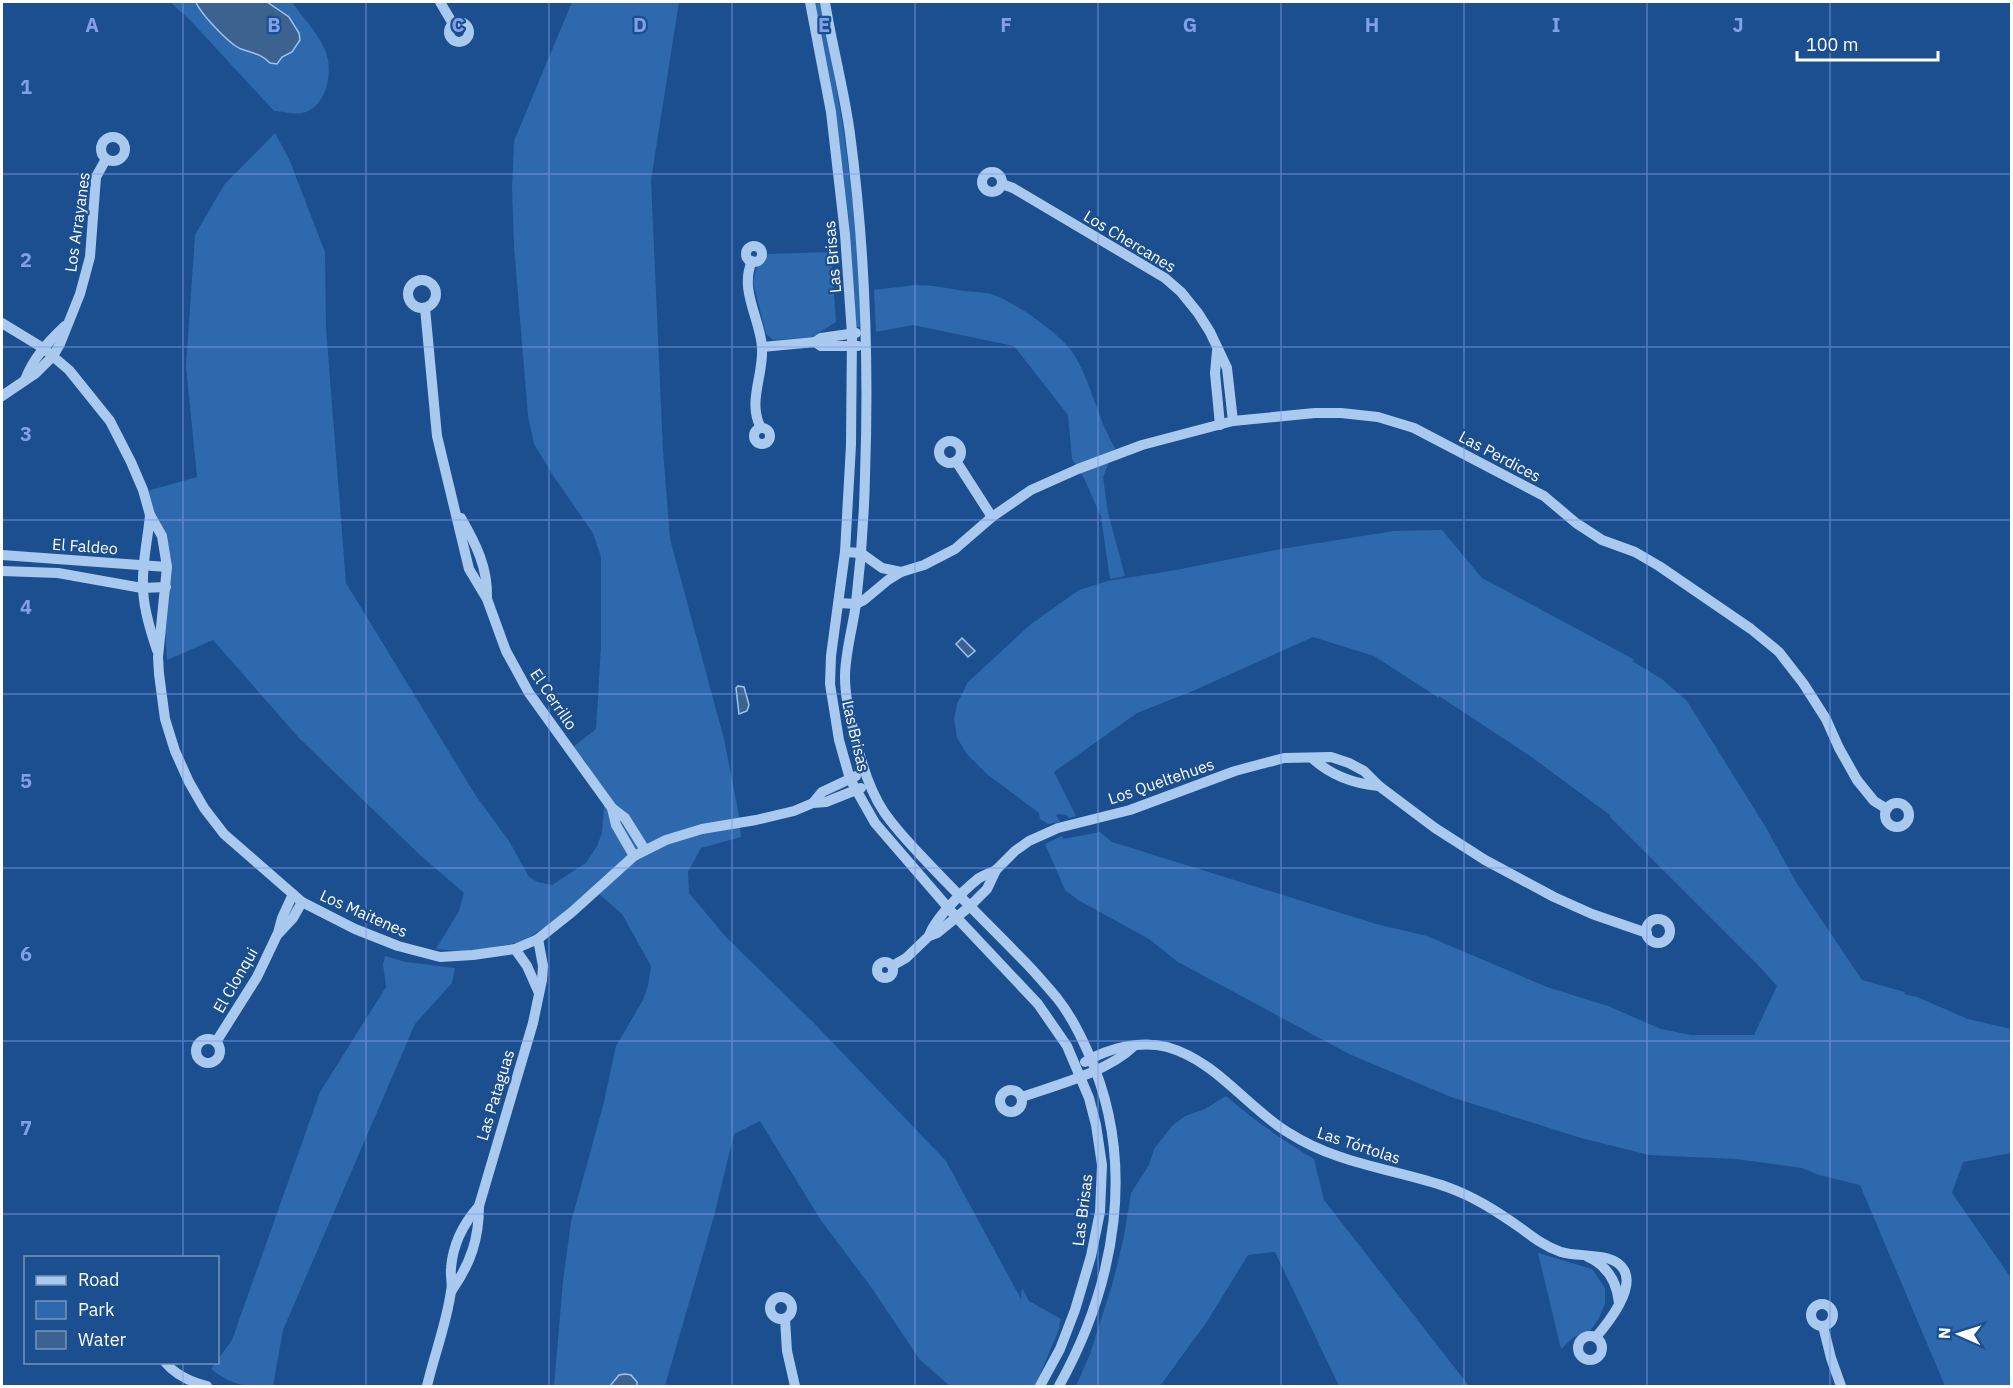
<svg xmlns="http://www.w3.org/2000/svg" width="2013" height="1388" font-family="'IBM Plex Sans',sans-serif">
<style>
.green{fill:#2e69ad}
.water{fill:#3c6290;stroke:#9cc4f0;stroke-width:1.5}
.lines{fill:none;stroke-linecap:round;stroke-linejoin:round}
.minor{stroke:#a9c9ee;stroke-width:10}
.grid{fill:none;stroke:#839eea;stroke-width:1.5;stroke-opacity:0.55}
.labels{text-anchor:middle;dominant-baseline:central;stroke-width:4.5;stroke-linejoin:round;paint-order:stroke}
.street-label{font-size:16px;fill:#fff;stroke:#1b4f8f}
.grid-label{font-size:20px;text-anchor:middle;font-weight:bold;fill:#839eea;stroke:#1b4f8f;stroke-width:4.5;stroke-linejoin:round;paint-order:stroke}
</style>
<rect width="100%" height="100%" fill="#1b4f8f"/>
<g class="green">
<path d="M170,2H292C302,17 317,31 325,50C334,70 327,108 302,113C294,115 282,111 274,111L190,20Z"/>
<polygon points="572,2 679,2 651,180 663,450 670,539 724,739 738,810 741,837 701,848 688,872 689,893 726,937 813,1022 946,1161 1021,1299 1022,1288 1029,1301 1061,1319 1059,1326 1060,1327 1035,1386 950,1386 920,1360 871,1287 820,1219 760,1121 734,1134 714,1216 665,1386 554,1386 563,1281 571,1222 603,1106 616,1046 643,1000 648,986 651,966 622,914 593,889 547,926 521,942 470,952 436,949 459,911 464,893 420,855 299,738 213,640 167,660 164,612 166,557 146,494 147,491 197,477 186,366 195,235 224,185 275,133 289,159 325,252 326,328 346,583 476,796 509,841 529,877 538,882 552,885 586,863 597,846 602,833 605,796 585,761 573,747 596,729 601,646 601,557 593,533 554,477 534,444 528,416 514,246 512,189 514,141"/>
<path d="M815,2H821C841,109 860,217 860,327H856L849,220L837,125Z"/>
<polygon points="831,252 836,322 812,337 773,340 766,334 753,282 757,266 764,261 768,254"/>
<path d="M915,285C932,285 947,288 964,291C972,292 980,292 987,293C1010,298 1063,335 1075,356C1092,385 1098,420 1115,448L1103,477L1108,513L1125,576L1110,579L1101,517L1085,480L1072,459L1068,415L1014,346L913,325L876,332L874,290Z"/>
<polygon points="1442,530 1482,578 1635,660 1632,661 1662,679 1687,701 1765,826 1796,882 1862,980 1905,992 1904,994 1917,997 1968,1019 2011,1029 2011,1153 1963,1162 1952,1193 2011,1278 2011,1386 1945,1386 1860,1185 1819,1175 1802,1168 1736,1159 1649,1155 1581,1138 1451,1097 1349,1054 1178,962 1149,939 1078,900 1065,890 1045,844 1062,836 1063,839 1100,832 1112,842 1376,924 1427,936 1547,987 1608,1006 1661,1029 1691,1035 1754,1035 1777,986 1758,965 1610,817 1610,815 1530,756 1439,696 1439,698 1374,656 1313,637 1195,690 1137,713 1054,772 1076,816 1069,818 1067,815 1058,814 1056,815 1060,822 1048,824 1040,819 1039,813 988,775 967,754 957,738 954,719 957,704 968,682 1031,624 1079,590 1108,581 1176,570 1281,549 1394,531"/>
<path d="M385,956L406,962L455,968L452,983L415,1024L283,1330L273,1386C247,1387 232,1386 211,1369L232,1340L320,1092L386,987L383,964Z"/>
<path d="M1226,1096C1254,1120 1282,1140 1314,1159L1324,1200L1469,1386H1339L1275,1252L1248,1255L1206,1323L1160,1386H1076L1090,1354L1113,1282L1124,1236L1131,1193L1149,1165L1154,1149L1172,1126L1185,1116L1205,1109Z"/>
<polygon points="1538,1253 1592,1269 1605,1288 1605,1303 1599,1318 1590,1331 1574,1337 1561,1349"/>
</g>
<g class="water">
<path d="M196,2H267L289,17L299,33L300,40L292,52L282,57L277,64L270,63C262,54 252,53 241,49C229,44 200,13 196,2Z"/>
<polygon points="962,638 975,651 968,657 956,644"/>
<polygon points="738,686 744,687 749,705 747,711 739,714 736,688"/>
<polygon points="625,1374 631,1375 637,1382 637,1386 610,1386 619,1375"/>
</g>
<g class="lines">
<g class="minor">
<polyline points="440,2 453,24"/>
<polyline points="810,2 831,112 845,234 852,334 851,445 845,552 831,656 830,684 839,740 850,779 875,823 957,918 1038,1004 1067,1046 1089,1098 1096,1125 1102,1165 1100,1212 1091,1256 1075,1310 1060,1349 1040,1386"/>
<path d="M825,2C832,46 844,89 850,134C865,247 869,362 865,476C864,519 861,561 856,603C853,627 845,653 845,677C845,696 850,718 855,736C861,762 869,790 884,812C897,831 913,847 928,863C959,896 991,927 1022,959C1034,971 1046,985 1057,998C1069,1013 1079,1032 1087,1050C1138,1161 1116,1283 1059,1386"/>
<circle cx="459" cy="32" r="10"/>
<circle cx="113" cy="149" r="12"/>
<circle cx="992" cy="182" r="10"/>
<polyline points="1002,184 1013,188 1165,278 1181,292 1198,313 1210,332 1227,368 1233,421"/>
<circle cx="754" cy="254" r="8"/>
<path d="M752,261C739,290 760,318 762,347C764,375 747,402 761,428"/>
<circle cx="422" cy="294" r="14"/>
<polyline points="425,308 437,436 469,569 487,599 506,651 529,693 612,808 625,818 645,850"/>
<polyline points="2,323 43,348 69,370 110,421 131,462 143,490 150,515 162,536 167,567 158,657 159,674 165,719 175,751 189,782 204,808 224,834 302,902 355,929 398,946 440,957 473,955 515,949 538,939 572,912 634,856 666,840 702,829 756,820 794,811 813,803 826,802 861,788"/>
<polyline points="815,342 821,346 858,346"/>
<polyline points="762,347 815,342 821,338 856,333"/>
<polyline points="1217,351 1215,373 1220,425"/>
<path d="M25,380C33,358 48,342 65,326"/>
<polyline points="2,396 36,373 53,356 60,344 80,294 90,257 96,177 106,159"/>
<circle cx="762" cy="436" r="8"/>
<circle cx="950" cy="452" r="11"/>
<polyline points="956,461 992,517"/>
<path d="M150,515C148,539 142,562 143,586C143,607 150,630 157,650"/>
<path d="M461,518C476,544 488,568 487,598"/>
<polyline points="845,552 861,553 882,568 901,572"/>
<polyline points="2,555 167,567"/>
<polyline points="2,571 58,573 142,588 166,587"/>
<polyline points="839,603 856,604 864,600 888,580 901,572 924,565 955,549 992,517 1031,490 1078,469 1142,445 1233,421 1315,413 1341,413 1378,417 1414,428 1544,496 1576,523 1602,540 1635,552 1659,566 1751,629 1779,652 1803,683 1826,719 1839,748 1857,780 1874,801 1887,809"/>
<path d="M1313,759C1331,775 1355,784 1379,786"/>
<circle cx="1897" cy="815" r="12"/>
<polyline points="813,803 822,792 856,776"/>
<polyline points="612,808 616,825 634,856"/>
<circle cx="1658" cy="931" r="12"/>
<polyline points="279,933 293,918 302,902"/>
<path d="M929,936C935,918 964,890 979,878C984,875 990,873 996,870"/>
<polyline points="515,949 527,966 539,993"/>
<circle cx="885" cy="970" r="8"/>
<polyline points="892,966 906,958 929,936 937,933 969,907 987,889 996,870 1015,851 1029,841 1058,828 1130,810 1235,771 1284,758 1331,757 1349,763 1364,771 1379,786 1435,828 1485,860 1554,897 1592,914 1647,933"/>
<circle cx="208" cy="1051" r="12"/>
<polyline points="216,1042 257,977 278,933 282,918 293,894"/>
<path d="M1085,1062C1108,1048 1141,1040 1167,1047C1217,1061 1247,1108 1289,1133C1337,1164 1394,1169 1447,1187C1475,1197 1498,1212 1522,1229C1534,1238 1546,1247 1561,1252C1580,1258 1613,1251 1624,1270C1635,1289 1608,1323 1596,1337"/>
<circle cx="1011" cy="1101" r="11"/>
<path d="M1022,1097C1056,1085 1107,1072 1133,1047"/>
<path d="M1588,1257C1608,1266 1617,1282 1619,1303"/>
<path d="M452,1290C471,1263 479,1238 479,1206L533,1023L542,980L543,966L538,939"/>
<circle cx="781" cy="1308" r="11"/>
<circle cx="1822" cy="1315" r="11"/>
<polyline points="785,1319 787,1351 795,1386"/>
<polyline points="1823,1326 1831,1358 1841,1386"/>
<circle cx="1590" cy="1348" r="12"/>
<path d="M165,1362C176,1376 191,1382 207,1386"/>
<path d="M427,1386C434,1356 447,1322 451,1291C453,1284 450,1276 451,1268C453,1243 463,1224 479,1206"/>
</g>
</g>
<path class="grid" d="M183,2V1258M366,2V1386M549,2V1386M732,2V1386M915,2V1386M1098,2V1386M1281,2V1386M1464,2V1386M1647,2V1386M1830,2V1386M2,174H2012M2,347H2012M2,520H2012M2,694H2012M2,868H2012M2,1041H2012M2,1214H2012M183,1362V1386"/>
<g class="labels">
<g class="street-label">
<text transform="translate(77 222) rotate(-82)">Los Arrayanes</text>
<text transform="translate(1130 241) rotate(31)">Los Chercanes</text>
<text transform="translate(832 257) rotate(-95)">Las Brisas</text>
<text transform="translate(1500 456) rotate(28)">Las Perdices</text>
<text transform="translate(85 546) rotate(4)">El Faldeo</text>
<text transform="translate(554 699) rotate(56)">El Cerrillo</text>
<text transform="translate(856 736) rotate(77)">Las Brisas</text>
<text transform="translate(1161 781) rotate(-19)">Los Queltehues</text>
<text transform="translate(364 913) rotate(24)">Los Maitenes</text>
<text transform="translate(235 980) rotate(-60)">El Clonqui</text>
<text transform="translate(495 1095) rotate(-73)">Las Pataguas</text>
<text transform="translate(1359 1145) rotate(18)">Las Tórtolas</text>
<text transform="translate(1082 1210) rotate(-83)">Las Brisas</text>
</g>
</g>
<g class="grid-label">
<text x="92" y="32">A</text>
<text x="274" y="32">B</text>
<text x="458" y="32">C</text>
<text x="640" y="32">D</text>
<text x="824" y="32">E</text>
<text x="1006" y="32">F</text>
<text x="1190" y="32">G</text>
<text x="1372" y="32">H</text>
<text x="1556" y="32">I</text>
<text x="1738" y="32">J</text>
<text x="26" y="94">1</text>
<text x="26" y="267">2</text>
<text x="26" y="441">3</text>
<text x="26" y="614">4</text>
<text x="26" y="788">5</text>
<text x="26" y="961">6</text>
<text x="26" y="1135">7</text>
</g>
<rect width="2013" height="1388" fill="none" stroke="#ffffff" stroke-width="6"/>
<rect x="24" y="1256" width="195" height="108" fill="#1b4f8f" stroke="#7695bc" stroke-width="1.5"/>
<rect x="36" y="1276" width="30" height="9" fill="#a9c9ee" stroke="#7695bc" stroke-width="1.5"/>
<text x="78" y="1286" font-size="18" fill="#ffffff">Road</text>
<rect x="36" y="1301" width="30" height="18" fill="#2e69ad" stroke="#7695bc" stroke-width="1.5"/>
<text x="78" y="1316" font-size="18" fill="#ffffff">Park</text>
<rect x="36" y="1331" width="30" height="18" fill="#3c6290" stroke="#7695bc" stroke-width="1.5"/>
<text x="78" y="1346" font-size="18" fill="#ffffff">Water</text>
<g transform="translate(1959 1334) rotate(273)" stroke="#1b4f8f" stroke-width="4.5" paint-order="stroke">
<path d="M0-4.5L10 22L0 15L-10 22Z" fill="#ffffff"/>
<text y="-9" font-size="16" font-weight="bold" text-anchor="middle" fill="#ffffff">N</text>
</g>
<path d="M1797 51v9h141v-9" fill="none" stroke="#ffffff" stroke-width="3"/>
<text x="1806" y="51" font-size="18" fill="#ffffff" stroke="#1b4f8f" stroke-width="4.5" paint-order="stroke">100 m</text>
</svg>
